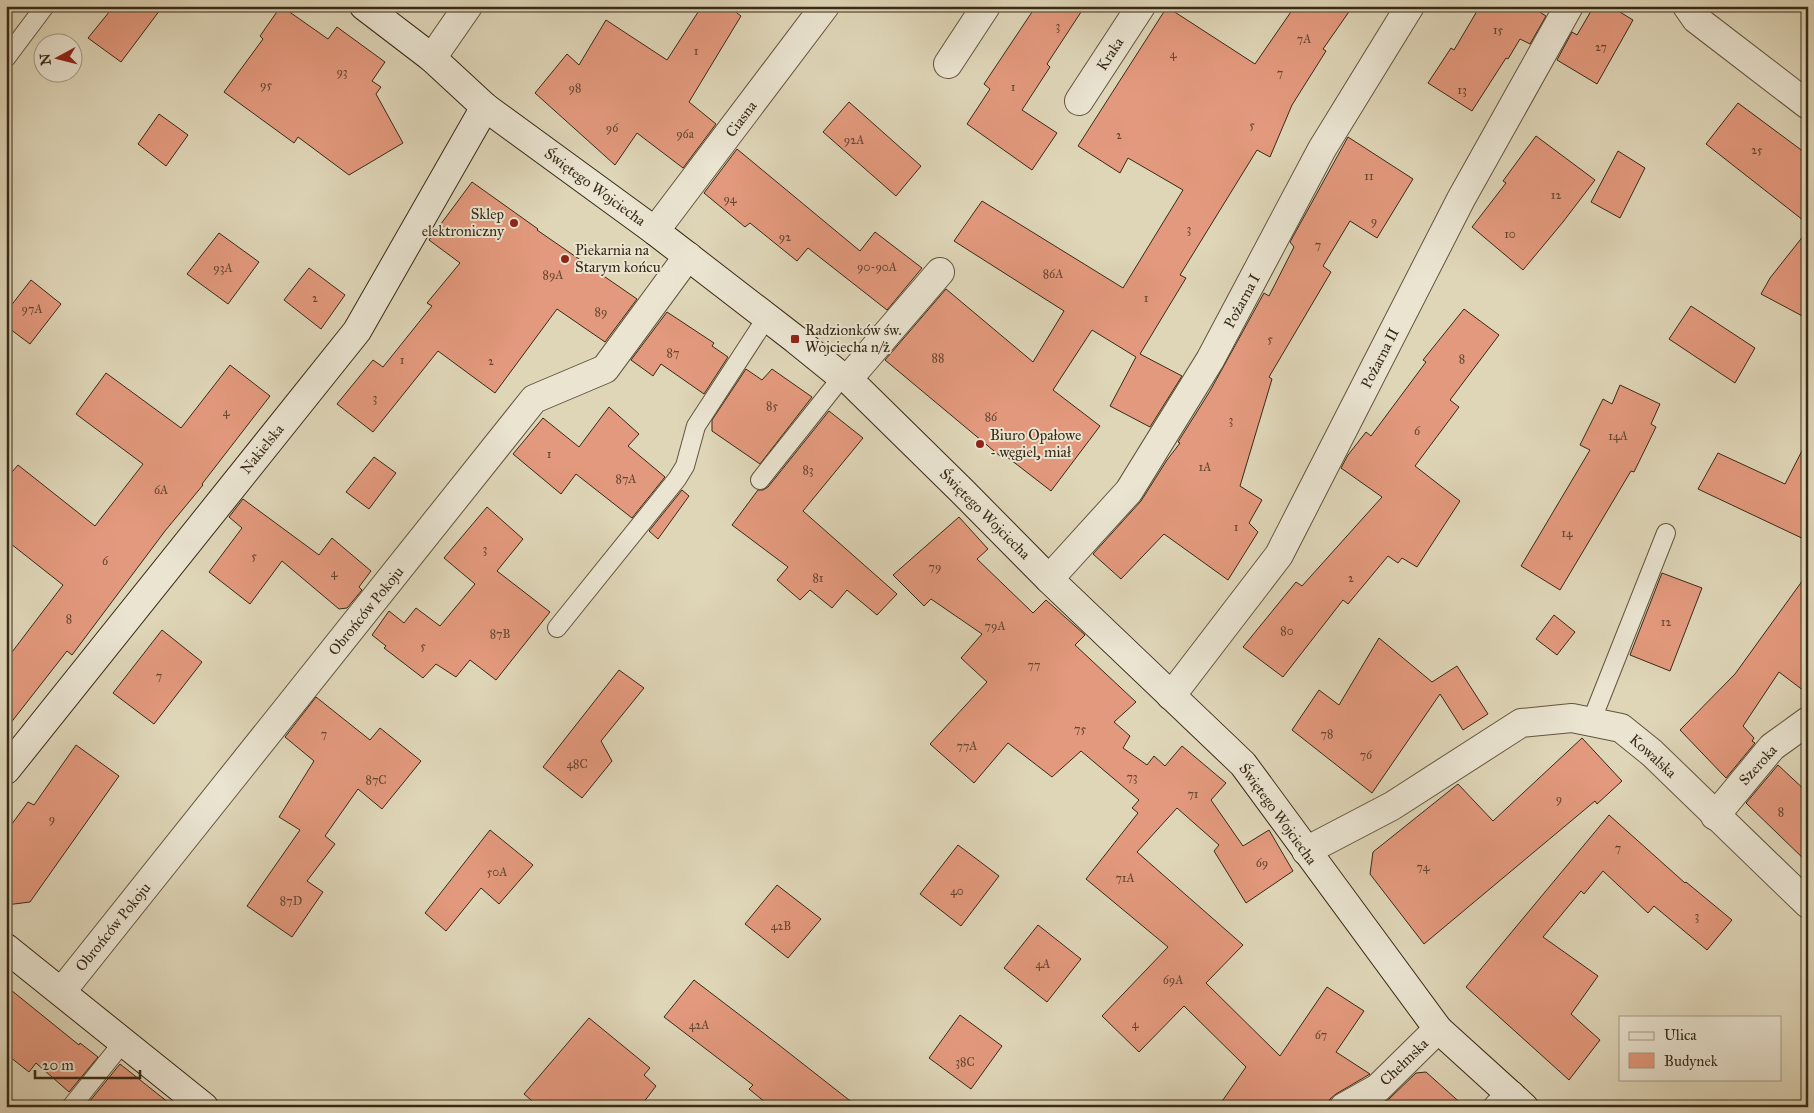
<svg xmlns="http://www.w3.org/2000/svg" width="1814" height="1113" font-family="'IM FELL Great Primer',serif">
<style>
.building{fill:#e3997d;stroke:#382a16}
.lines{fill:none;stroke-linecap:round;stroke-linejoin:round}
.lane-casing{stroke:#62553e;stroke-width:20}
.street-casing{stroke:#62553e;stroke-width:30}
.secondary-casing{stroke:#382a16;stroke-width:30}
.lane{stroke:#eae4d1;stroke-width:18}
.street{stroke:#eae4d1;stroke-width:28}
.secondary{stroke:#eae4d1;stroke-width:28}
.poi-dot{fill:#8f2418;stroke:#eae4d1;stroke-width:2}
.labels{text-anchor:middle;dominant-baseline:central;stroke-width:4;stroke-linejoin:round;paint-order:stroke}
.number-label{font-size:12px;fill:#634630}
.street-label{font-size:15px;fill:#382a16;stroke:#eae4d1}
.poi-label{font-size:15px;fill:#382a16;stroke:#eae4d1;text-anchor:start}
</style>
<rect width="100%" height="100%" fill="#dfd6b8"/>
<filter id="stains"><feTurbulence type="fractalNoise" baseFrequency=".004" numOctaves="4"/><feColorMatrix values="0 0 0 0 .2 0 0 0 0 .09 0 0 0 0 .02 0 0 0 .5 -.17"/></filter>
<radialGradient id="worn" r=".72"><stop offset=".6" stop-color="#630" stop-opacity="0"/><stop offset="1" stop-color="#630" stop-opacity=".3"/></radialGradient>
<g class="building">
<polygon points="114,6 163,6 121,62 88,38"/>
<polygon points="281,6 328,39 337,27 385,62 372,81 381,87 376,94 403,143 349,175 298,137 294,143 224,92 263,39 260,36"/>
<polygon points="702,6 728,6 741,16 689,102 716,124 683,168 637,133 615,165 535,93 567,54 579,65 606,20 667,60"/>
<polygon points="1036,6 1085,6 1047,64 1050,67 1022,110 1057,133 1032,170 967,124 990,89 984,84"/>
<polygon points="1295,6 1353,6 1323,49 1326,51 1292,105 1270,157 1257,150 1180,275 1186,278 1140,354 1182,376 1150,427 1110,406 1136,357 1092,330 1053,390 1100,426 1051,491 1002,453 1000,456 885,360 946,289 1033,362 1064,311 954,241 982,201 1123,288 1183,190 1128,158 1120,173 1078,146 1167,7 1255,64"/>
<polygon points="1480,6 1530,6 1546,16 1530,44 1520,39 1508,59 1506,58 1472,111 1428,83 1451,48 1454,50"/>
<polygon points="1594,6 1610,6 1633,20 1597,84 1557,60 1572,32 1577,35"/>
<polygon points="849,102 921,166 896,196 823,132"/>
<polygon points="1738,103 1808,155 1808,224 1706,144"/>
<polygon points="159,114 188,135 166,166 138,144"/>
<polygon points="1536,136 1595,180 1563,222 1523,270 1472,227 1506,183 1503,181"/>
<polygon points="1348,137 1413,179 1377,238 1350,221 1323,266 1331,272 1269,377 1272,379 1240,486 1262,500 1249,523 1258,532 1228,580 1164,534 1121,579 1093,554 1141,501 1167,460 1180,443 1178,442 1210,391 1264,293 1269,296 1294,247 1290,242"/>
<polygon points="737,149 860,251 875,232 922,268 887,310 808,248 797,261 750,223 745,227 704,193"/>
<polygon points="1618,151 1645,168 1620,218 1591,202"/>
<polygon points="472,182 538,229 537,230 637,299 605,342 557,309 495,393 438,351 373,432 337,404 373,360 383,367 432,306 427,303 460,263 429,240"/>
<polygon points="1808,230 1808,319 1761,294 1770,278"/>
<polygon points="219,233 259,262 228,304 187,274"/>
<polygon points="309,268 345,295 321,329 284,300"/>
<polygon points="31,280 61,304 30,344 6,326 6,312"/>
<polygon points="1691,306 1755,348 1735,383 1669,339"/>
<polygon points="1464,309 1499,335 1450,400 1459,407 1415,466 1460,501 1417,567 1402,558 1398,563 1388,556 1348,604 1343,600 1283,677 1243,647 1296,582 1302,586 1382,497 1341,468 1348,455 1366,432 1371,436 1426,362 1423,360"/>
<polygon points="667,312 714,343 712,346 728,357 704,394 661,364 653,376 631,360"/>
<polygon points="230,365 270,396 202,484 203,485 165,531 72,655 67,651 6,729 6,660 63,585 6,540 6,479 18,465 95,526 143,464 76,414 106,373 181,428"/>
<polygon points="746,369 762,380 772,369 812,397 760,464 712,431 712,420"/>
<polygon points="1620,385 1660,404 1651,424 1656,427 1634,472 1631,471 1560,590 1521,566 1590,450 1580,445 1603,399 1612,404"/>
<polygon points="609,407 639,434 628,446 665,477 632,518 576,474 561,494 513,454 543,418 579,447"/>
<polygon points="829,411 863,438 803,511 897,594 877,615 847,590 832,608 810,590 800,600 777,580 788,567 732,525 758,490 763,490 768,487"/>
<polygon points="1808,439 1808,541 1698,489 1718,453 1785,484"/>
<polygon points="374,457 396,473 369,509 346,492"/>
<polygon points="682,490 689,496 658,539 649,531"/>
<polygon points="243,499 319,555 332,538 371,571 359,587 362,590 347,608 339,609 282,561 250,604 209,572 242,528 229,517"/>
<polygon points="487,507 523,539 497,571 550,612 496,680 470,660 456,677 436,664 423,678 384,648 386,646 372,635 389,611 404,623 416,608 440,626 475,584 444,558"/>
<polygon points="959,517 988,549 977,559 1033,613 1046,600 1085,635 1075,645 1136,702 1114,722 1130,736 1123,748 1147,765 1154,756 1165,766 1182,746 1226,783 1211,800 1243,846 1269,830 1293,871 1246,903 1214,851 1219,845 1177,808 1137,852 1243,945 1206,983 1280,1056 1327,987 1364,1011 1336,1052 1370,1074 1336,1094 1330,1099 1328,1107 1218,1107 1246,1067 1184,1006 1139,1052 1102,1016 1168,947 1086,879 1138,813 1132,808 1139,800 1081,751 1052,777 1008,743 974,783 930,744 987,682 961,658 982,634 931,599 924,606 893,575"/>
<polygon points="1662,573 1702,588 1670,671 1630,655"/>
<polygon points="1808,573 1808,694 1779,672 1743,726 1754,738 1752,741 1755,743 1726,778 1680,730 1735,674"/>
<polygon points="1554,615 1575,632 1557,655 1536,639"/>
<polygon points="162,630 202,662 154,724 113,693"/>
<polygon points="1379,638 1432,682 1457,666 1488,714 1463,730 1440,694 1372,793 1292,730 1319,690 1339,705"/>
<polygon points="619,670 644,688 601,741 612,761 582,798 543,767"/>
<polygon points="316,697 370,740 380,728 421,761 382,809 358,789 325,836 335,844 307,881 323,892 292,937 247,906 300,830 279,817 314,761 285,737"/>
<polygon points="1582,738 1622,781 1597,804 1595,801 1424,944 1370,874 1373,852 1458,784 1493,821"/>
<polygon points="76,745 119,776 30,902 6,905 6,832 28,802 34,805"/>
<polygon points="1778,765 1808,793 1808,863 1746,803"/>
<polygon points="1609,815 1685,883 1686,882 1732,920 1707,950 1654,906 1648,913 1603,871 1584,894 1581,891 1543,937 1598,976 1571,1014 1600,1040 1569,1080 1466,987"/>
<polygon points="490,830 533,865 499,904 481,888 446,931 425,913"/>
<polygon points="958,845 999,876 961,926 920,894"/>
<polygon points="777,885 821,919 788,958 745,924"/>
<polygon points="1038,925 1081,959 1047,1002 1004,968"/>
<polygon points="694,980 779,1045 858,1107 771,1107 749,1089 753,1085 664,1017"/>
<polygon points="6,986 79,1045 80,1043 98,1057 69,1092 36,1063 29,1072 6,1054"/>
<polygon points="960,1015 1002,1046 971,1089 929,1058"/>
<polygon points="589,1018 650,1068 644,1075 656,1086 640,1107 539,1107 524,1094"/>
<polygon points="120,1064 174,1107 85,1107"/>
<polygon points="1426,1072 1465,1107 1376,1107 1389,1099 1416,1073"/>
</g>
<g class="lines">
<defs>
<g id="lane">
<polyline points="6,58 45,6"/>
<polyline points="760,480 842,377"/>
<polyline points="557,628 677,479 685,466 696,426 767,317"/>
<polyline points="1591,722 1666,533"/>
<polyline points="71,1107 124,1041"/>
</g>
<g id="street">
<polyline points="1687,6 1696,19 1808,105"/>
<polyline points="432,58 468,6"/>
<polyline points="948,64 986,6"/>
<polyline points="1079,101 1141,6"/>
<polyline points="655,231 825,6"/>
<polyline points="848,379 940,272"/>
<polyline points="1049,579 1129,491 1210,360 1322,149 1410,6"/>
<polyline points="1171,696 1279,555 1461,199 1569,6"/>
<polyline points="1715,816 1772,747 1808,721"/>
<polyline points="1306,851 1392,806 1521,723 1572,718 1621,728 1652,753 1808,904"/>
<polyline points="62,991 534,399 605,369 688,256"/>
<polyline points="1344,1107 1378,1088 1438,1029"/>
<polyline points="1498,1107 1511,1095"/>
</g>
<g id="secondary">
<polyline points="364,6 432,58 485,107 655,231 795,339 842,377 848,379 962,491 1049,579 1243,764 1438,1029 1524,1107"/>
<polyline points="6,770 357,331 485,107"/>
<polyline points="6,948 204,1107"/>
</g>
</defs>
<use href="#lane" class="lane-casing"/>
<use href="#street" class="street-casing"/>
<use href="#secondary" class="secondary-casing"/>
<use href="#lane" class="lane"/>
<use href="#street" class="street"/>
<use href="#secondary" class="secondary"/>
</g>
<g class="poi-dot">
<circle cx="514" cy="223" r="5"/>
<circle cx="565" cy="259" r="5"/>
<rect x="790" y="334" width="10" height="10" rx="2.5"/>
<circle cx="980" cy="444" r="5"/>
</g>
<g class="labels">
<g class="number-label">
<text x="1058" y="26">3</text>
<text x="1498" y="30">15</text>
<text x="1304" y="39">7A</text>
<text x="1601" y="47">27</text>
<text x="696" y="51">1</text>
<text x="1173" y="54">4</text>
<text x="342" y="72">93</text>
<text x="1280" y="73">7</text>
<text x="266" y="85">95</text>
<text x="1013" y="87">1</text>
<text x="575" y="88">98</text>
<text x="1462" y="90">13</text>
<text x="1252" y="125">5</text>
<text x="612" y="128">96</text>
<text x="685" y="134">96a</text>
<text x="1119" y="135">2</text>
<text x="854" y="140">92A</text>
<text x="1757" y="150">25</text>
<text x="1369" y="176">11</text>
<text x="1556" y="195">12</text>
<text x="730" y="199">94</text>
<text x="1374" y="221">9</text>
<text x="1189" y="229">3</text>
<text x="1510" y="234">10</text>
<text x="785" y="237">92</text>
<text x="1318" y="245">7</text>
<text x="877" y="267">90-90A</text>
<text x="223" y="268">93A</text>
<text x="1053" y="274">86A</text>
<text x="553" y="275">89A</text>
<text x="315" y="298">2</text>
<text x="1146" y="298">1</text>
<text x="32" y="309">97A</text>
<text x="601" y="312">89</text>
<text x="1270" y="339">5</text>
<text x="673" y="353">87</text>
<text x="938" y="358">88</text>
<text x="1462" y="359">8</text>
<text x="402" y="360">1</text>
<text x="491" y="361">2</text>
<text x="375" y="398">3</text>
<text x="772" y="406">85</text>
<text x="226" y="412">4</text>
<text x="991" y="417">86</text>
<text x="1231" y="420">3</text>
<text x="1417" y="431">6</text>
<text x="1618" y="436">14A</text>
<text x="549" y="454">1</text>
<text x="1205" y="467">1A</text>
<text x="808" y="470">83</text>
<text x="626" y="479">87A</text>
<text x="161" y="490">6A</text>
<text x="1236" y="527">1</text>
<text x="1567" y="533">14</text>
<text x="485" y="549">3</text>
<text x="254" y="556">5</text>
<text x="105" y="561">6</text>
<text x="935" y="567">79</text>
<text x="334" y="573">4</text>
<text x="818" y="578">81</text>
<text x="1351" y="578">2</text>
<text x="69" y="619">8</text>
<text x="1666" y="622">12</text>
<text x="995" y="626">79A</text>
<text x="1287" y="631">80</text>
<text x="500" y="634">87B</text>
<text x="423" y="646">5</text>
<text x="1034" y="665">77</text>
<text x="159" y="676">7</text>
<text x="1080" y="729">75</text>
<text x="324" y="734">7</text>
<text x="1327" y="734">78</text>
<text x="967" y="746">77A</text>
<text x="1366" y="755">76</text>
<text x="577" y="764">48C</text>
<text x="1132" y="777">73</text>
<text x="376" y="780">87C</text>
<text x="1193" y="794">71</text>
<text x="1559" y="799">9</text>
<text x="1781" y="812">8</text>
<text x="52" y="819">9</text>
<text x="1618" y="848">7</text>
<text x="1262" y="863">69</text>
<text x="1423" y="867">74</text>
<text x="497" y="872">50A</text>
<text x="1125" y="878">71A</text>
<text x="957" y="891">40</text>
<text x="291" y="901">87D</text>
<text x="1697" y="916">3</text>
<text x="781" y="926">42B</text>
<text x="1043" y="964">4A</text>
<text x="1173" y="980">69A</text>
<text x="1135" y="1024">4</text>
<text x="699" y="1025">42A</text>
<text x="1321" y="1035">67</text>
<text x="965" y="1062">38C</text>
</g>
<g class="street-label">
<text transform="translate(1110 54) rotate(-57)">Kraka</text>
<text transform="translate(741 119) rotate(-53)">Ciasna</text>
<text transform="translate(595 187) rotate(36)">Świętego Wojciecha</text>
<text transform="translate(1242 301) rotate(-62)">Pożarna I</text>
<text transform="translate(1380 358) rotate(-63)">Pożarna II</text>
<text transform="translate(262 449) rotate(-51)">Nakielska</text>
<text transform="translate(985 514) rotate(45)">Świętego Wojciecha</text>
<text transform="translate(366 611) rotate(-51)">Obrońców Pokoju</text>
<text transform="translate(1653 756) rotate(42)">Kowalska</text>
<text transform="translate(1758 765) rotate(-48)">Szeroka</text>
<text transform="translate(1278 814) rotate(54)">Świętego Wojciecha</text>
<text transform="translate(113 927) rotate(-51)">Obrońców Pokoju</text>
<text transform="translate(1404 1062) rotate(-44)">Chełmska</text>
</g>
<g class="poi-label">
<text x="504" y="214" text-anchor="end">Sklep<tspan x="504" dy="17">elektroniczny</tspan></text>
<text x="575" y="250">Piekarnia na<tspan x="575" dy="17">Starym końcu</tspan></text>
<text x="805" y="330">Radzionków św.<tspan x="805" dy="17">Wojciecha n/ż</tspan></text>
<text x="990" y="435">Biuro Opałowe<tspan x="990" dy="17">- węgiel, miał</tspan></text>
</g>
</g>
<rect width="1814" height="1113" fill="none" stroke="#dfd6b8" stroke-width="25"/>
<rect x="8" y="8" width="1799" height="1098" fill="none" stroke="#382a16" stroke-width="2.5"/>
<rect x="12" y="12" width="1789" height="1088" fill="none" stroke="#382a16"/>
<rect x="1619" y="1016" width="162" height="65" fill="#eae4d1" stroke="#a39a86"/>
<rect x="1629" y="1032" width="25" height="8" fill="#eae4d1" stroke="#a39a86"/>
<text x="1664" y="1040" font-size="15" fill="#382a16">Ulica</text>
<rect x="1629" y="1053" width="25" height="15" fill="#e3997d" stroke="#a39a86"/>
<text x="1664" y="1066" font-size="15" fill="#382a16">Budynek</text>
<g transform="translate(58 58) rotate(263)"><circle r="24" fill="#eae4d1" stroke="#a39a86"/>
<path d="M0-4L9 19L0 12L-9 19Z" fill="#8f2418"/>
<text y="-8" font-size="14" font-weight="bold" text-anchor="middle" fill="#382a16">N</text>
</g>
<path d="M35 1070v8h105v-8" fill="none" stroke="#382a16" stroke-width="2.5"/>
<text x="42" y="1070" font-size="15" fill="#382a16" stroke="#eae4d1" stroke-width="4" paint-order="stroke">20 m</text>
<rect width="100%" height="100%" filter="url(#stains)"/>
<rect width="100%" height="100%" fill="url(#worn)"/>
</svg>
